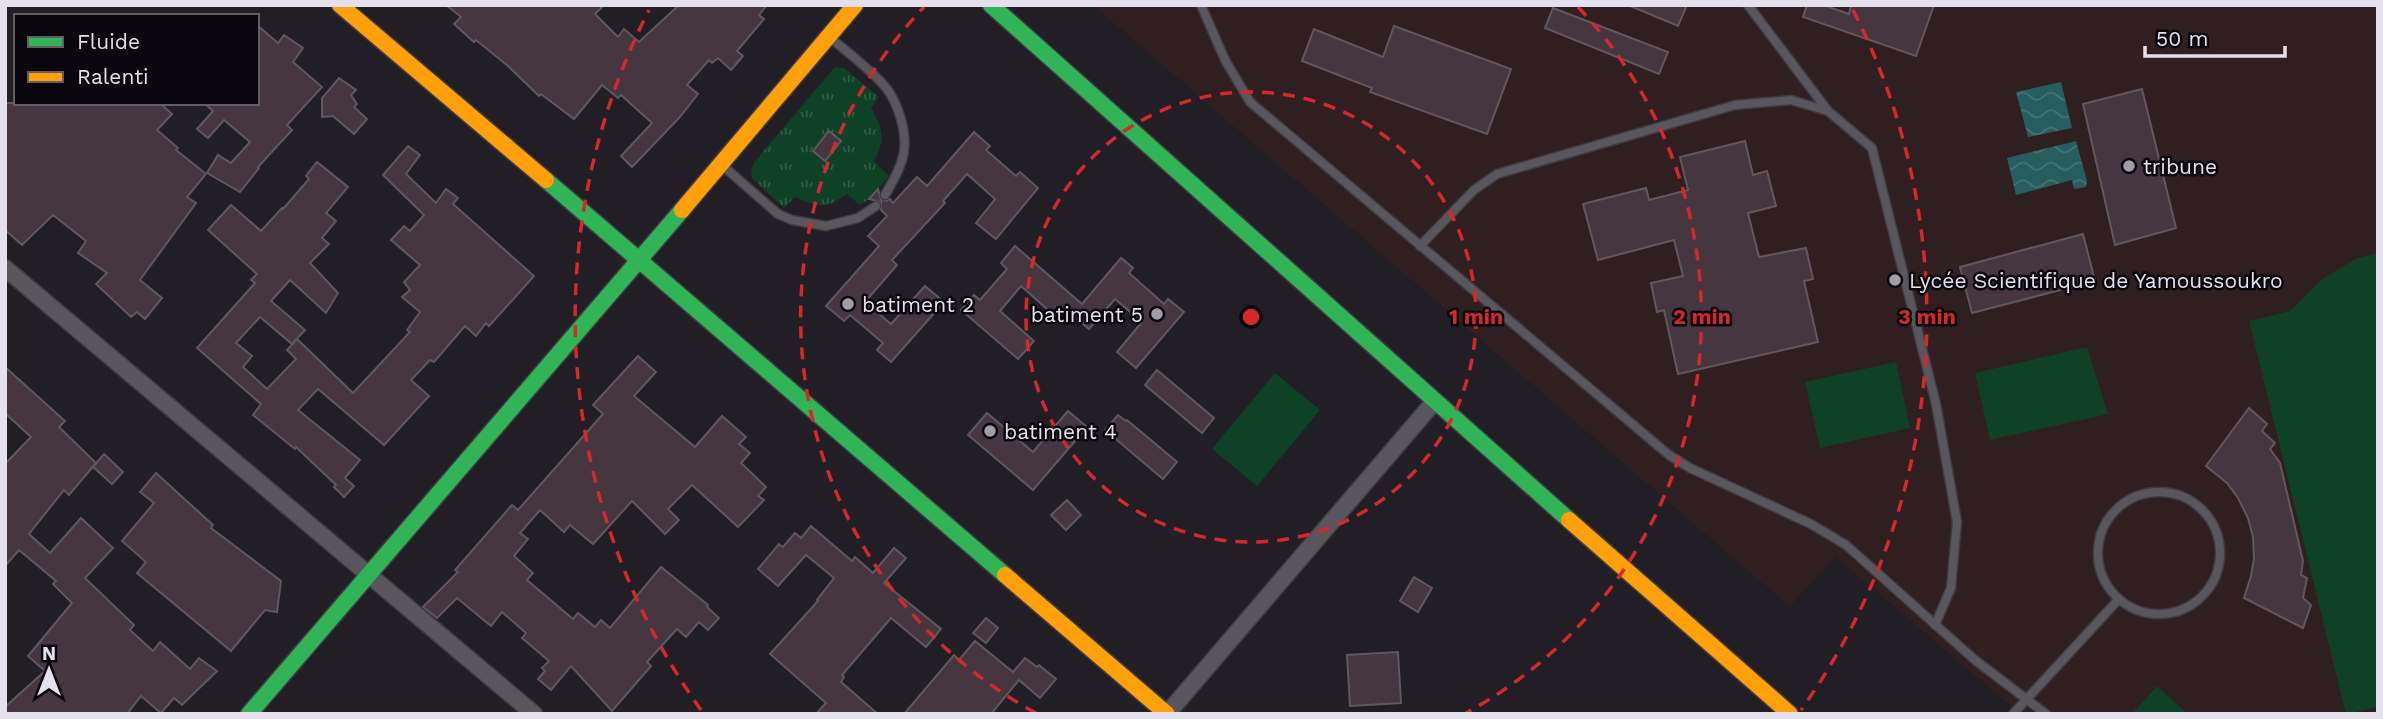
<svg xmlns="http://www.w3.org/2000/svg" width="2383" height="719" font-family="'Work Sans',sans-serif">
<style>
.education{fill:#301f20}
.grass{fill:url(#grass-tufts)}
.garden{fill:#0f4126}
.water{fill:url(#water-waves)}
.building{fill:#453640;stroke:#5f585e;stroke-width:2}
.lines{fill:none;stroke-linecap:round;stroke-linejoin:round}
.lane-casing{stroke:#3f3b43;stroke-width:11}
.street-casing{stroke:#3f3b43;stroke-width:19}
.fast-casing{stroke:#3f3b43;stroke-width:19}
.slow-casing{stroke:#3f3b43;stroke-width:19}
.lane{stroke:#59565e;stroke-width:8}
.street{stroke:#59565e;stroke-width:16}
.fast{stroke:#30b455;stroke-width:16}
.slow{stroke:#ff9f0a;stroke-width:16}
.ring{fill:none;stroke:#d62828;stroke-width:3.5;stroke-dasharray:12 9}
.poi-dot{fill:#a09da7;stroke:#09070d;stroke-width:2.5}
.labels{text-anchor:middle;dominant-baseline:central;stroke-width:5;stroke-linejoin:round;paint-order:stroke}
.poi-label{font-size:21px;fill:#e5e1ec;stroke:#09070d;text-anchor:start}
.centre{fill:#d62828;stroke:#09070d;stroke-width:3.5}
.ring-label{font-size:21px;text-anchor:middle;font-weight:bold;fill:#d62828;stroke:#09070d;stroke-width:5;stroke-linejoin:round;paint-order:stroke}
</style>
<defs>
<pattern id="grass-tufts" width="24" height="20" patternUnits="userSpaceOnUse" patternTransform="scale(1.75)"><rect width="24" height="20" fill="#0f4126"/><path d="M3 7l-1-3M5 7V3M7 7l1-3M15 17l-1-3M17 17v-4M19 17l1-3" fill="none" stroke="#325c46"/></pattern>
<pattern id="water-waves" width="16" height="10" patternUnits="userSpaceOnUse" patternTransform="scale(1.75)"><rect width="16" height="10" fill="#265d5e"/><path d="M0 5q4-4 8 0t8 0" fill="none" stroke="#457475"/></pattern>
</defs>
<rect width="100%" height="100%" fill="#211e26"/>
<polygon class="education" points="1093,5 2378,5 2378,714 2020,714 1835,556 1790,607"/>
<path class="grass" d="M835,67L844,68L879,97L871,108C883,129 886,139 874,161L889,176L869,199L860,205L847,194C825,210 818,207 795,197L784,208L752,178L751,170L755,161Z"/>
<g class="garden">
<polygon points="2378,253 2378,707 2346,714 2249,321 2290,311 2321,280 2357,258"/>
<polygon points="2087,347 2108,414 1990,440 1975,373"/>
<polygon points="1896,362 1910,428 1820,448 1805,382"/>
<polygon points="1275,373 1320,410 1257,486 1212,449"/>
<polygon points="2157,686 2188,714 2132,714"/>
</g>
<g class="water">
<polygon points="2061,82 2072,128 2028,137 2016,92"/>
<polygon points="2076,141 2087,181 2086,187 2074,189 2072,180 2016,195 2007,158"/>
</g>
<g class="building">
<polygon points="446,5 604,5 595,14 618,37 624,29 639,42 679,5 767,5 759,15 764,19 737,51 743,56 731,70 718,58 712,63 709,60 687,85 698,94 679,118 632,167 621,156 652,123 621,95 618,98 602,85 574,119 541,94 539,96 508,66 476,40 474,42 454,24 461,17"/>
<polygon points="1628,5 1687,5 1678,26"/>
<polygon points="1807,5 1823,5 1849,14 1851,5 1934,5 1916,56 1803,17"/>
<polygon points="1553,8 1668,52 1659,74 1545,28"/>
<polygon points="257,25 278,43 284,35 303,48 293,62 322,87 287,125 292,130 258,167 259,168 240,192 207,173 218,155 231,163 250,142 224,120 208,138 197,129 213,111 204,103 257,103"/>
<polygon points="1394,26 1511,69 1487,134 1370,92 1372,88 1302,61 1314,29 1383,57"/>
<polygon points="339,78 356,90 351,95 357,104 354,107 367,119 354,134 333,116 322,117 322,98"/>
<polygon points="2142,89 2176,228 2115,245 2083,104"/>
<polygon points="5,103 160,103 172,114 157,130 178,148 176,150 206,174 187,197 196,203 140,280 162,298 145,319 137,312 131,317 96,284 107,273 78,253 86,241 53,215 22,245 5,230"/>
<polygon points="829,131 841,141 825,161 813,151"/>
<polygon points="974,132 990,146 986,150 1016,176 1020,172 1038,188 996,239 976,223 995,199 967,174 943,201 945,203 892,260 897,265 865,302 891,324 925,286 944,302 891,362 877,350 883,343 850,315 844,321 826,306 879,246 868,236 887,216 881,210 881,202 869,199 878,189 881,200 886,201 890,199 893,203 917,177 927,186"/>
<polygon points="1745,141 1753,175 1767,171 1776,206 1748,213 1759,257 1806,248 1813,279 1804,281 1818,342 1678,374 1664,310 1657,312 1651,283 1683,276 1674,240 1598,260 1583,204 1646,188 1649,200 1688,190 1680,157"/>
<polygon points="408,146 420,155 406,174 436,203 446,189 458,198 453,204 534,276 489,326 486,323 476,336 465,326 434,362 430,360 411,380 429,396 384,445 318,389 298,410 360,460 345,478 354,486 344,497 334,487 336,485 296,447 295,449 253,415 261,404 197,348 255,283 251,280 257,274 208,230 231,205 261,231 282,208 283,209 309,179 306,176 317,162 348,187 326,213 336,221 322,238 329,244 310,263 338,293 326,313 290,280 271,301 305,330 292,344 260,317 236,343 252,356 243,367 267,389 296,359 287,350 297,339 353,393 410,332 407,330 420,312 402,297 410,290 404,282 420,265 391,240 404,226 410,231 424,215 383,175"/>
<polygon points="2083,234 2095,281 1972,313 1960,267"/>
<polygon points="1015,246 1082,304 1121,258 1133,268 1129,273 1164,304 1168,299 1184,312 1136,368 1117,352 1142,322 1115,299 1089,329 1064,308 1056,317 1021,286 1000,311 1034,341 1018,359 961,310 974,295 980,300 1007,269 1001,263"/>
<polygon points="638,356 656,372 634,396 695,447 722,416 746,437 739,444 750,453 741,463 766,487 758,496 764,500 738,527 692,485 668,509 679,520 665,534 632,501 593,544 570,525 564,532 540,510 520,533 528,539 514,556 533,573 527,580 573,619 578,613 595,627 601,620 610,628 661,567 708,605 707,607 719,618 708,630 699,622 686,637 677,629 647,662 651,666 612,711 571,666 551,690 538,679 545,671 542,668 549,661 522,638 526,633 502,612 491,626 457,598 437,618 423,607 458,572 455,570 512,505 518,510 603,414 593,405"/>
<polygon points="5,367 65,421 59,427 96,463 69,495 64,490 29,534 50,553 81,518 113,548 85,578 134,625 130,630 153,651 160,642 190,669 199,658 217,671 182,705 174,698 161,713 141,696 127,714 5,714 5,707 45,671 28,656 72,603 53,584 56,581 19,550 5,566 5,464 31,437 5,413"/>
<polygon points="1157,370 1214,418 1202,433 1145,385"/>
<polygon points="2249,408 2267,424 2262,431 2275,443 2270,449 2280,463 2303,561 2301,575 2307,578 2303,598 2311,605 2303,628 2244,598 2251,576 2254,559 2253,537 2248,518 2238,498 2227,483 2206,466"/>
<polygon points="1068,411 1087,427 1033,490 968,435 987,413 1033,452"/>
<polygon points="1118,415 1126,421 1127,420 1177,462 1163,479 1105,430"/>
<polygon points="104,454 123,472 112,484 93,467"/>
<polygon points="156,473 213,525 211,528 281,581 277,612 265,610 231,651 137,573 146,562 122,541 154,503 140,492"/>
<polygon points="1067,500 1081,515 1066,530 1051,515"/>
<polygon points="811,526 852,561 855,557 873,573 894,548 906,558 884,583 941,629 926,647 891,618 842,675 844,677 841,682 878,714 816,714 826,703 770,654 818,601 817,600 834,578 806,555 778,586 758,569 779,544 783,547 795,533 801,538"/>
<polygon points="1414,577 1432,588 1418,612 1400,601"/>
<polygon points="986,618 998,628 986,643 973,633"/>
<polygon points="975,641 1013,672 1025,658 1037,667 1039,665 1056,679 1040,698 1019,680 991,714 904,714 954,655 959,660"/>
<polygon points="1398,652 1401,703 1350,706 1347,655"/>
</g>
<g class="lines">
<defs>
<g id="lane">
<polyline points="1201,5 1225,60 1250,102 1669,455 1690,468 1811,524 1846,545 1975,660 2046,714"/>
<polyline points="1748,5 1828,111"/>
<path d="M831,38C848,53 874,72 887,89C898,104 907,132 904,151C902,166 893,181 885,195"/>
<polyline points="723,166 778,214 792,220 826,226 858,218 876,206"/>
<polyline points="1420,246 1474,190 1497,174 1735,105 1791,100 1828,111 1872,148 1936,404 1957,522 1951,588 1935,625"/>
<circle cx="2159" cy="553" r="61"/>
<polyline points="2013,714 2119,599"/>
</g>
<g id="street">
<polyline points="5,268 534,714"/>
<polyline points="1167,714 1434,402"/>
</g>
<g id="fast">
<polyline points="991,5 1569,520"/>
<polyline points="546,180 1005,575"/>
<polyline points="249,714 682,210"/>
</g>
<g id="slow">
<polyline points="340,5 546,180"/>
<polyline points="682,210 855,5"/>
<polyline points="1569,520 1790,714"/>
<polyline points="1005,575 1167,714"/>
</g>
</defs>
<use href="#lane" class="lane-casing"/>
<use href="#street" class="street-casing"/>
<use href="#fast" class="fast-casing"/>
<use href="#slow" class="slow-casing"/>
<use href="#lane" class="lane"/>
<use href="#street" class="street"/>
<use href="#fast" class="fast"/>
<use href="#slow" class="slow"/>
</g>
<g class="ring">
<circle cx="1251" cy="317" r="225"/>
<path d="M1036 713A451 451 0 0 1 924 7M1578 7A451 451 0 0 1 1466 713"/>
<path d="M701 710A676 676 0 0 1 649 10M1853 10A676 676 0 0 1 1801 710"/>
</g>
<g class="poi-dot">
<circle cx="2129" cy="166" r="7"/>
<circle cx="1895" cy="280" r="7"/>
<circle cx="848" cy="304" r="7"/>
<circle cx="1157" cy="314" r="7"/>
<circle cx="990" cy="431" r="7"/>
</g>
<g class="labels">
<g class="poi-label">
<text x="2143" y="166">tribune</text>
<text x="1909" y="280">Lycée Scientifique de Yamoussoukro</text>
<text x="862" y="304">batiment 2</text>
<text x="1143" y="314" text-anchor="end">batiment 5</text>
<text x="1004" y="431">batiment 4</text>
</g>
</g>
<circle cx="1251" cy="317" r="10" class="centre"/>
<g class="ring-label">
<text x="1476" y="324">1 min</text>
<text x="1702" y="324">2 min</text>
<text x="1927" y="324">3 min</text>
</g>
<rect width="2383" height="719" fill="none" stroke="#e5e1ec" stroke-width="14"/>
<rect x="14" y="14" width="245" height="91" fill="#09070d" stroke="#615e66" stroke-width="2"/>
<rect x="28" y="37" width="35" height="10" fill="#30b455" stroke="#615e66" stroke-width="2"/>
<text x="77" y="49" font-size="21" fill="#e5e1ec">Fluide</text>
<rect x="28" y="72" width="35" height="10" fill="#ff9f0a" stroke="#615e66" stroke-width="2"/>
<text x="77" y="84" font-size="21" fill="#e5e1ec">Ralenti</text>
<g transform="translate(49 670)" stroke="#09070d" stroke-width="5" paint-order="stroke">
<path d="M0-5L12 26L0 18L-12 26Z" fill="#e5e1ec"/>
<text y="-10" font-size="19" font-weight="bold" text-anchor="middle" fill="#e5e1ec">N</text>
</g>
<path d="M2145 46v10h140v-10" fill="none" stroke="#e5e1ec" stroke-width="3.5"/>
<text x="2156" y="46" font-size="21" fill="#e5e1ec" stroke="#09070d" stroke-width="5" paint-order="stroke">50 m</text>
</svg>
